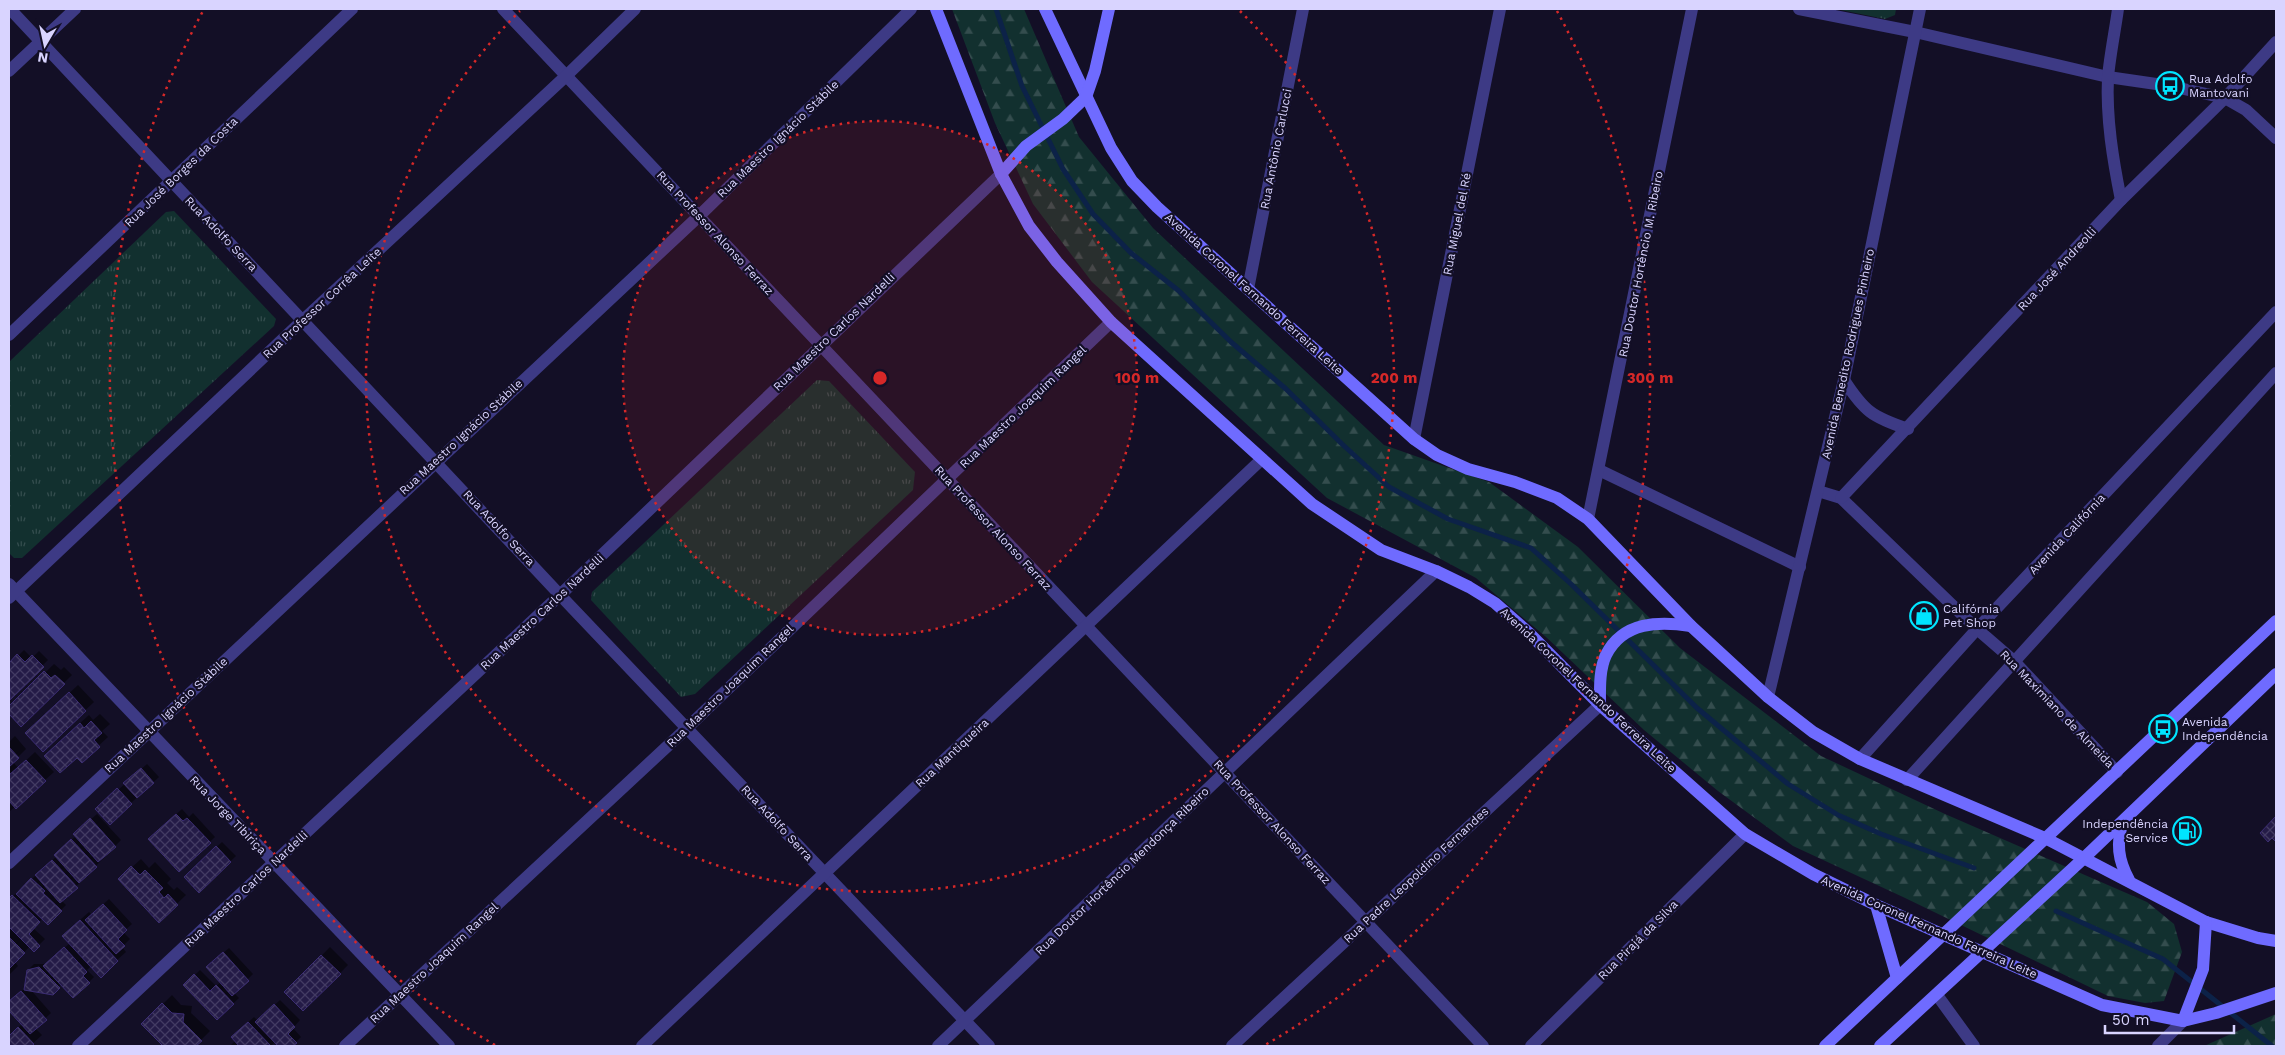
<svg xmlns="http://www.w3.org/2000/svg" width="2285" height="1055" font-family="'Work Sans',sans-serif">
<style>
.forest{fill:url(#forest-firs)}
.park{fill:url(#park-tufts)}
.shadow{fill:#0007}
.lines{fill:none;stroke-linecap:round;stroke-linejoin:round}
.stream{stroke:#0c2248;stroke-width:5}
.building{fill:url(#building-cross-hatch);stroke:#3b2d73}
.street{stroke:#3d3a85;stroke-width:12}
.secondary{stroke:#6f6bff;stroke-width:12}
.ring{fill:none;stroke:#d62828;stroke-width:2.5;stroke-dasharray:2.5 5}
.labels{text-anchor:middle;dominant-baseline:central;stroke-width:4.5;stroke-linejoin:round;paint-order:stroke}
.poi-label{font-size:12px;fill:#d9d4ff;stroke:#130f26;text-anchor:start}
.street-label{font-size:12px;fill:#d9d4ff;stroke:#130f26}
.centre{fill:#d62828;stroke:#130f26;stroke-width:2.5}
.ring-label{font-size:15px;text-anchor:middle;font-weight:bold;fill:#d62828;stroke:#130f26;stroke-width:4.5;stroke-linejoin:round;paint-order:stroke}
</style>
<defs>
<pattern id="forest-firs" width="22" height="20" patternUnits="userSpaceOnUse" patternTransform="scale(1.25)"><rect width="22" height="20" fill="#12302f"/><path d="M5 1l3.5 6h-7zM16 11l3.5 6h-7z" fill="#344d4e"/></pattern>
<pattern id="park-tufts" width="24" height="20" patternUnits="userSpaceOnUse" patternTransform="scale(1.25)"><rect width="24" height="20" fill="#12302f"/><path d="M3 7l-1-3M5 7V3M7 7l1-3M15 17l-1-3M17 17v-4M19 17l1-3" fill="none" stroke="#344d4e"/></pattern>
<pattern id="building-cross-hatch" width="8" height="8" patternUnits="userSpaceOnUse" patternTransform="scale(1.25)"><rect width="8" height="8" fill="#241b47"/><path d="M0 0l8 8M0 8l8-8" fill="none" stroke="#433b63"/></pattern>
</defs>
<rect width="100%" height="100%" fill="#130f26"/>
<g class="forest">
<polygon points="952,9 1024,9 1079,137 1153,228 1384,445 1489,482 1578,547 1680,648 1821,756 1945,814 2147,902 2174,924 2182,952 2164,1001 2145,1003 2108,996 1903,897 1793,846 1718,791 1644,730 1546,637 1476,578 1327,498 1092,282 1033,204 995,123"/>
<polygon points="2276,1014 2276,1046 2204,1046"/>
</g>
<g class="park">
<polygon points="1836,9 1896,9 1895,15 1885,19"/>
<polygon points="174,211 276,319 274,326 22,558 14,558 9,553 9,362 166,212"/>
<polygon points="817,380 829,381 915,472 913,490 695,694 681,697 591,600 592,592"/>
</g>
<g class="shadow">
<polygon points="24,650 32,658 39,651 48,660 10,698 9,665"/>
<polygon points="54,664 61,670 64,667 72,675 21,725 9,713 9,708"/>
<polygon points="78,685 94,702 43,750 35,725"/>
<polygon points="100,714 110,724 102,731 108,737 82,761 77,756 54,747 89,715 93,720"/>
<polygon points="15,736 26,749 13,762 18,768 35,752 54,772 9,812 9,742"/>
<polygon points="147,764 159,777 131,803 97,809"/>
<polygon points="182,809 189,817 193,813 215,837 179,871 155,834"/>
<polygon points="97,814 121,840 62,901 66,905 53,918 43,918 33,928 45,939 34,950 30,946 15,962 18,966 9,975 9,900 57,856 55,855 76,836 80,829"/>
<polygon points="222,842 236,856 199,891 185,877"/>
<polygon points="141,859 149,868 155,862 171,879 167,883 174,890 177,887 186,895 159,921 119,879"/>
<polygon points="109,899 132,924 123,932 130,939 122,947 126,952 117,960 91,966 87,970 94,977 89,982 62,984 52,993 30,989 51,1013 35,1028 42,1035 30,1046 9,1046 9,1037 22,1024 9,1009 9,1002 25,988 28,970 34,964 47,964 70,943 72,927 89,912 92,915"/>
<polygon points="330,947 348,965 304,1010 286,992"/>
<polygon points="229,948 253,974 234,993 239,998 217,1019 185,985 200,970 216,986 221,982 213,962"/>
<polygon points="172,995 181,1005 192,1006 191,1013 210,1031 195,1046 165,1046 143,1024"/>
<polygon points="280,1000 300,1020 293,1028 301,1037 292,1046 279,1046 275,1042 271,1046 230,1046 236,1040 238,1032 254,1017 258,1021"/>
</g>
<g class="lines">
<g class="stream">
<polyline points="996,9 1022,86 1063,169 1093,214 1131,253 1179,291 1231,342 1286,389 1342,444 1389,487 1448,519 1531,548 1571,584 1697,708 1788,784 1838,815 1881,834 1974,868"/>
<polyline points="2056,911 2163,959 2272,1046"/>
</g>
</g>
<g class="building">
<polygon points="17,654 25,662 32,655 44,667 10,700 9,663"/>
<polygon points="44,671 51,678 55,675 65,684 21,727 9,714 9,706"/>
<polygon points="69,692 86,711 43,752 25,733"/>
<polygon points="91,721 102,733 94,740 100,747 82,763 77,758 60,773 44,756 80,723 84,728"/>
<polygon points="9,747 19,758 9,767"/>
<polygon points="26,760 46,781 16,809 9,801 9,775"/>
<polygon points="141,768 154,783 137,798 123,783"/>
<polygon points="117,788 132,804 110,825 95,809"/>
<polygon points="176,814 183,821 187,818 211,843 179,872 148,839"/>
<polygon points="2276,816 2276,842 2272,838 2268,842 2260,833"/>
<polygon points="90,818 116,847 98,862 73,834"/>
<polygon points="71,839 97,867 79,883 54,855"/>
<polygon points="216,846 231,862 199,893 184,877"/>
<polygon points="52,860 78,888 60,903 35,875"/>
<polygon points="131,866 140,875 145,870 163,888 159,892 164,898 168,894 178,905 159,923 118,879"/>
<polygon points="31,878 45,891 43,893 62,911 48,925 16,894"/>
<polygon points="12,895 40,922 29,934 40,946 34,952 9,927 9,898"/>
<polygon points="103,904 127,930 118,939 125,946 116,954 85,920"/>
<polygon points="80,920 118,961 101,978 62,936"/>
<polygon points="9,937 25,953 10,968 9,967"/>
<polygon points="64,947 87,972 83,976 90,983 73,998 43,966"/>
<polygon points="223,952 249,981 232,996 206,967"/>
<polygon points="321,955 341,974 303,1011 284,992"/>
<polygon points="39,967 60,988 53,995 24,990 27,970"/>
<polygon points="194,974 210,991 216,985 234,1004 217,1020 183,985"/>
<polygon points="21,991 47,1020 30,1034 9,1011 9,1001"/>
<polygon points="162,1003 172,1013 184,1014 183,1022 202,1041 196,1046 163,1046 141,1024"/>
<polygon points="274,1004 295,1027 288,1034 297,1043 293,1046 278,1046 255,1022"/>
<polygon points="248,1022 271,1046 239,1046 231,1037"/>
<polygon points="18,1027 34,1044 32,1046 9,1046 9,1036"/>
</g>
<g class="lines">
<g class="street">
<polyline points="10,9 560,595 989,1046"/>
<polyline points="503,9 1483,1046"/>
<polyline points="1799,9 1915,32 2108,77 2170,86 2225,98 2246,110 2276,138"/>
<path d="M2118,9C2115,31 2110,55 2108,77C2106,119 2113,160 2121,200"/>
<polyline points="9,71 75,9"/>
<polyline points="1248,289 1303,9"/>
<polyline points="9,335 352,9"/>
<path d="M1844,380C1864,411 1872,417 1908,429"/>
<polyline points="1414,439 1500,9"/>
<polyline points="1599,470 1800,567"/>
<polyline points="1818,491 1841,498 1977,629 2014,661 2117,772"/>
<polyline points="1841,498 2121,200 2225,98 2276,42"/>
<polyline points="1588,519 1692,9"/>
<polyline points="9,584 449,1046"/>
<polyline points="9,598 303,320 566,76 635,9"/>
<polyline points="1768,697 1844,380 1920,9"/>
<polyline points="1860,759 1977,629 2276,312"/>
<polyline points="1907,780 2276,373"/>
<polyline points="9,863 699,216 911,9"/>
<polyline points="1937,995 1974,1046"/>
<polyline points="78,1046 560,595 1001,174"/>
<polyline points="345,1046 687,728 1111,322"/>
<polyline points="642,1046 1262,459"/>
<polyline points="938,1046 1436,571"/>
<polyline points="1232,1046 1600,705"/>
<polyline points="1531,1046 1745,834"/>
<polyline points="2158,1046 2183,1021"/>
</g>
<g class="secondary">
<polyline points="936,9 1001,174 1029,226 1057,262 1111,322 1312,504 1381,550 1436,571 1469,587 1495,603 1529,633 1600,705 1745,834 1813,874 1876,905 2102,1005 2183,1021 2216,1013 2276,993"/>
<polyline points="1045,9 1111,148 1132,181 1157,207 1414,439 1437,455 1468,469 1515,482 1557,498 1588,519 1691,626 1768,697 1813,732 1860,759 2045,838 2206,922 2258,938 2276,941"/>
<polyline points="1001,174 1026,146 1063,119 1086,97 1095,71 1109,9"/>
<path d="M1600,705C1600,689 1599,670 1606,655C1623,621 1660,621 1691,626"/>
<path d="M2123,821C2116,843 2118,860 2129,880"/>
<polyline points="1876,905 1897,978"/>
<polyline points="2183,1021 2203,969 2206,922"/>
<polyline points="1825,1046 2276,621"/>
<polyline points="1880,1046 2084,858 2276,674"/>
</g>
</g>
<circle cx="880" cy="378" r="257" fill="#d62828" fill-opacity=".12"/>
<g class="ring">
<circle cx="880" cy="378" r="257"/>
<path d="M1240 11A514 514 0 1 1 520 11"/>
<path d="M495 1045A770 770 0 0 1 203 11M1557 11A770 770 0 0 1 1265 1045"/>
</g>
<defs>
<symbol id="bus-ring" viewBox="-11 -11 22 22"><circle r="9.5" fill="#130f26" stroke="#00e5ff" stroke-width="1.5"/><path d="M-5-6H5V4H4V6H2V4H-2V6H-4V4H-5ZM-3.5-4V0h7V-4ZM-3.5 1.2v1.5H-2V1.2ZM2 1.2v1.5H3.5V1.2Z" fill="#00e5ff"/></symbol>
<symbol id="shop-ring" viewBox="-11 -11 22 22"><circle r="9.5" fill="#130f26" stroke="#00e5ff" stroke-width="1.5"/><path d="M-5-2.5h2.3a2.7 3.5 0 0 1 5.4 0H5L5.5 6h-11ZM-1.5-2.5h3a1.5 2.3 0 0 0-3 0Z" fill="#00e5ff"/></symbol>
<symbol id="fuel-ring" viewBox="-11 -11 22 22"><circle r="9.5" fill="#130f26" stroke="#00e5ff" stroke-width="1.5"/><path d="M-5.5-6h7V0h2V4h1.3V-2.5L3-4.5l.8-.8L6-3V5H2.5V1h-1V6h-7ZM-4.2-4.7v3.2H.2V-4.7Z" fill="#00e5ff"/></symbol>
</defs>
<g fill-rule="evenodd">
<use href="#bus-ring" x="2154" y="70" width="32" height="32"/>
<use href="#shop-ring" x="1908" y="600" width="32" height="32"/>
<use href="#bus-ring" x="2147" y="713" width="32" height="32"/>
<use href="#fuel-ring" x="2171" y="815" width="32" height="32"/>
</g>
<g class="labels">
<g class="poi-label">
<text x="2189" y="79">Rua Adolfo<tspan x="2189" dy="14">Mantovani</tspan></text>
<text x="1943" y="609">Califórnia<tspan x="1943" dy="14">Pet Shop</tspan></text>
<text x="2182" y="722">Avenida<tspan x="2182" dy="14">Independência</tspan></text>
<text x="2168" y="824" text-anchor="end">Independência<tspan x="2168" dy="14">Service</tspan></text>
</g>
<g class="street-label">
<text transform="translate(778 139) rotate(-44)">Rua Maestro Ignácio Stábile</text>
<text transform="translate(1276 149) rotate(-79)">Rua Antônio Carlucci</text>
<text transform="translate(181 172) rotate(-44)">Rua José Borges da Costa</text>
<text transform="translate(1457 224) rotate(-79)">Rua Miguel del Ré</text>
<text transform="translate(715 233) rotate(47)">Rua Professor Alonso Ferraz</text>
<text transform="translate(221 234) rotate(46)">Rua Adolfo Serra</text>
<text transform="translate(1641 264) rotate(-79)">Rua Doutor Hortêncio M. Ribeiro</text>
<text transform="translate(2057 269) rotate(-47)">Rua José Andreolli</text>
<text transform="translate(1254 294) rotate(42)">Avenida Coronel Fernando Ferreira Leite</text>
<text transform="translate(322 303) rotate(-43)">Rua Professor Corrêa Leite</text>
<text transform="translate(834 332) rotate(-44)">Rua Maestro Carlos Nardelli</text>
<text transform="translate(1848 354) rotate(-78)">Avenida Benedito Rodrigues Pinheiro</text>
<text transform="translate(1023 407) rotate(-44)">Rua Maestro Joaquim Rangel</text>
<text transform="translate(461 437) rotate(-43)">Rua Maestro Ignácio Stábile</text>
<text transform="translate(499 528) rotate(47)">Rua Adolfo Serra</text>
<text transform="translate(993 528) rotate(47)">Rua Professor Alonso Ferraz</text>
<text transform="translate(2067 534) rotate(-47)">Avenida Califórnia</text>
<text transform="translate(542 612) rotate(-43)">Rua Maestro Carlos Nardelli</text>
<text transform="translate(730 686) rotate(-44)">Rua Maestro Joaquim Rangel</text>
<text transform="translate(1588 690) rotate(43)">Avenida Coronel Fernando Ferreira Leite</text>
<text transform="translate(2057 709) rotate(46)">Rua Maximiano de Almeida</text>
<text transform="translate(166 715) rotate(-43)">Rua Maestro Ignácio Stábile</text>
<text transform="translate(952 753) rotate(-43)">Rua Mantiqueira</text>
<text transform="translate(228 815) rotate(46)">Rua Jorge Tibiriça</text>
<text transform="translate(1272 822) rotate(47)">Rua Professor Alonso Ferraz</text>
<text transform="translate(777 823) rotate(47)">Rua Adolfo Serra</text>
<text transform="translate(1122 871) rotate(-44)">Rua Doutor Hortêncio Mendonça Ribeiro</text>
<text transform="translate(1416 875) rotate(-43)">Rua Padre Leopoldino Fernandes</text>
<text transform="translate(246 889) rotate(-43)">Rua Maestro Carlos Nardelli</text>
<text transform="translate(1929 927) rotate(24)">Avenida Coronel Fernando Ferreira Leite</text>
<text transform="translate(1638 940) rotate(-45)">Rua Pirajá da Silva</text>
<text transform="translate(434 963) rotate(-43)">Rua Maestro Joaquim Rangel</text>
</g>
</g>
<circle cx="880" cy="378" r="8" class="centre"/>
<g class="ring-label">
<text x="1137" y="383">100 m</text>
<text x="1394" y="383">200 m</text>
<text x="1650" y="383">300 m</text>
</g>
<rect width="2285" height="1055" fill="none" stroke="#d9d4ff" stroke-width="20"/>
<g transform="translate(45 45) rotate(189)" stroke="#130f26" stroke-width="4" paint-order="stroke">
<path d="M0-4L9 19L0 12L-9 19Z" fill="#d9d4ff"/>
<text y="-8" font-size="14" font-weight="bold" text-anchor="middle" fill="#d9d4ff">N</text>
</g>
<path d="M2105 1025v8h129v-8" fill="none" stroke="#d9d4ff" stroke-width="2.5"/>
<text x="2112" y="1025" font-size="15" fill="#d9d4ff" stroke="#130f26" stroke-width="4" paint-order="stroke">50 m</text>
</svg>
